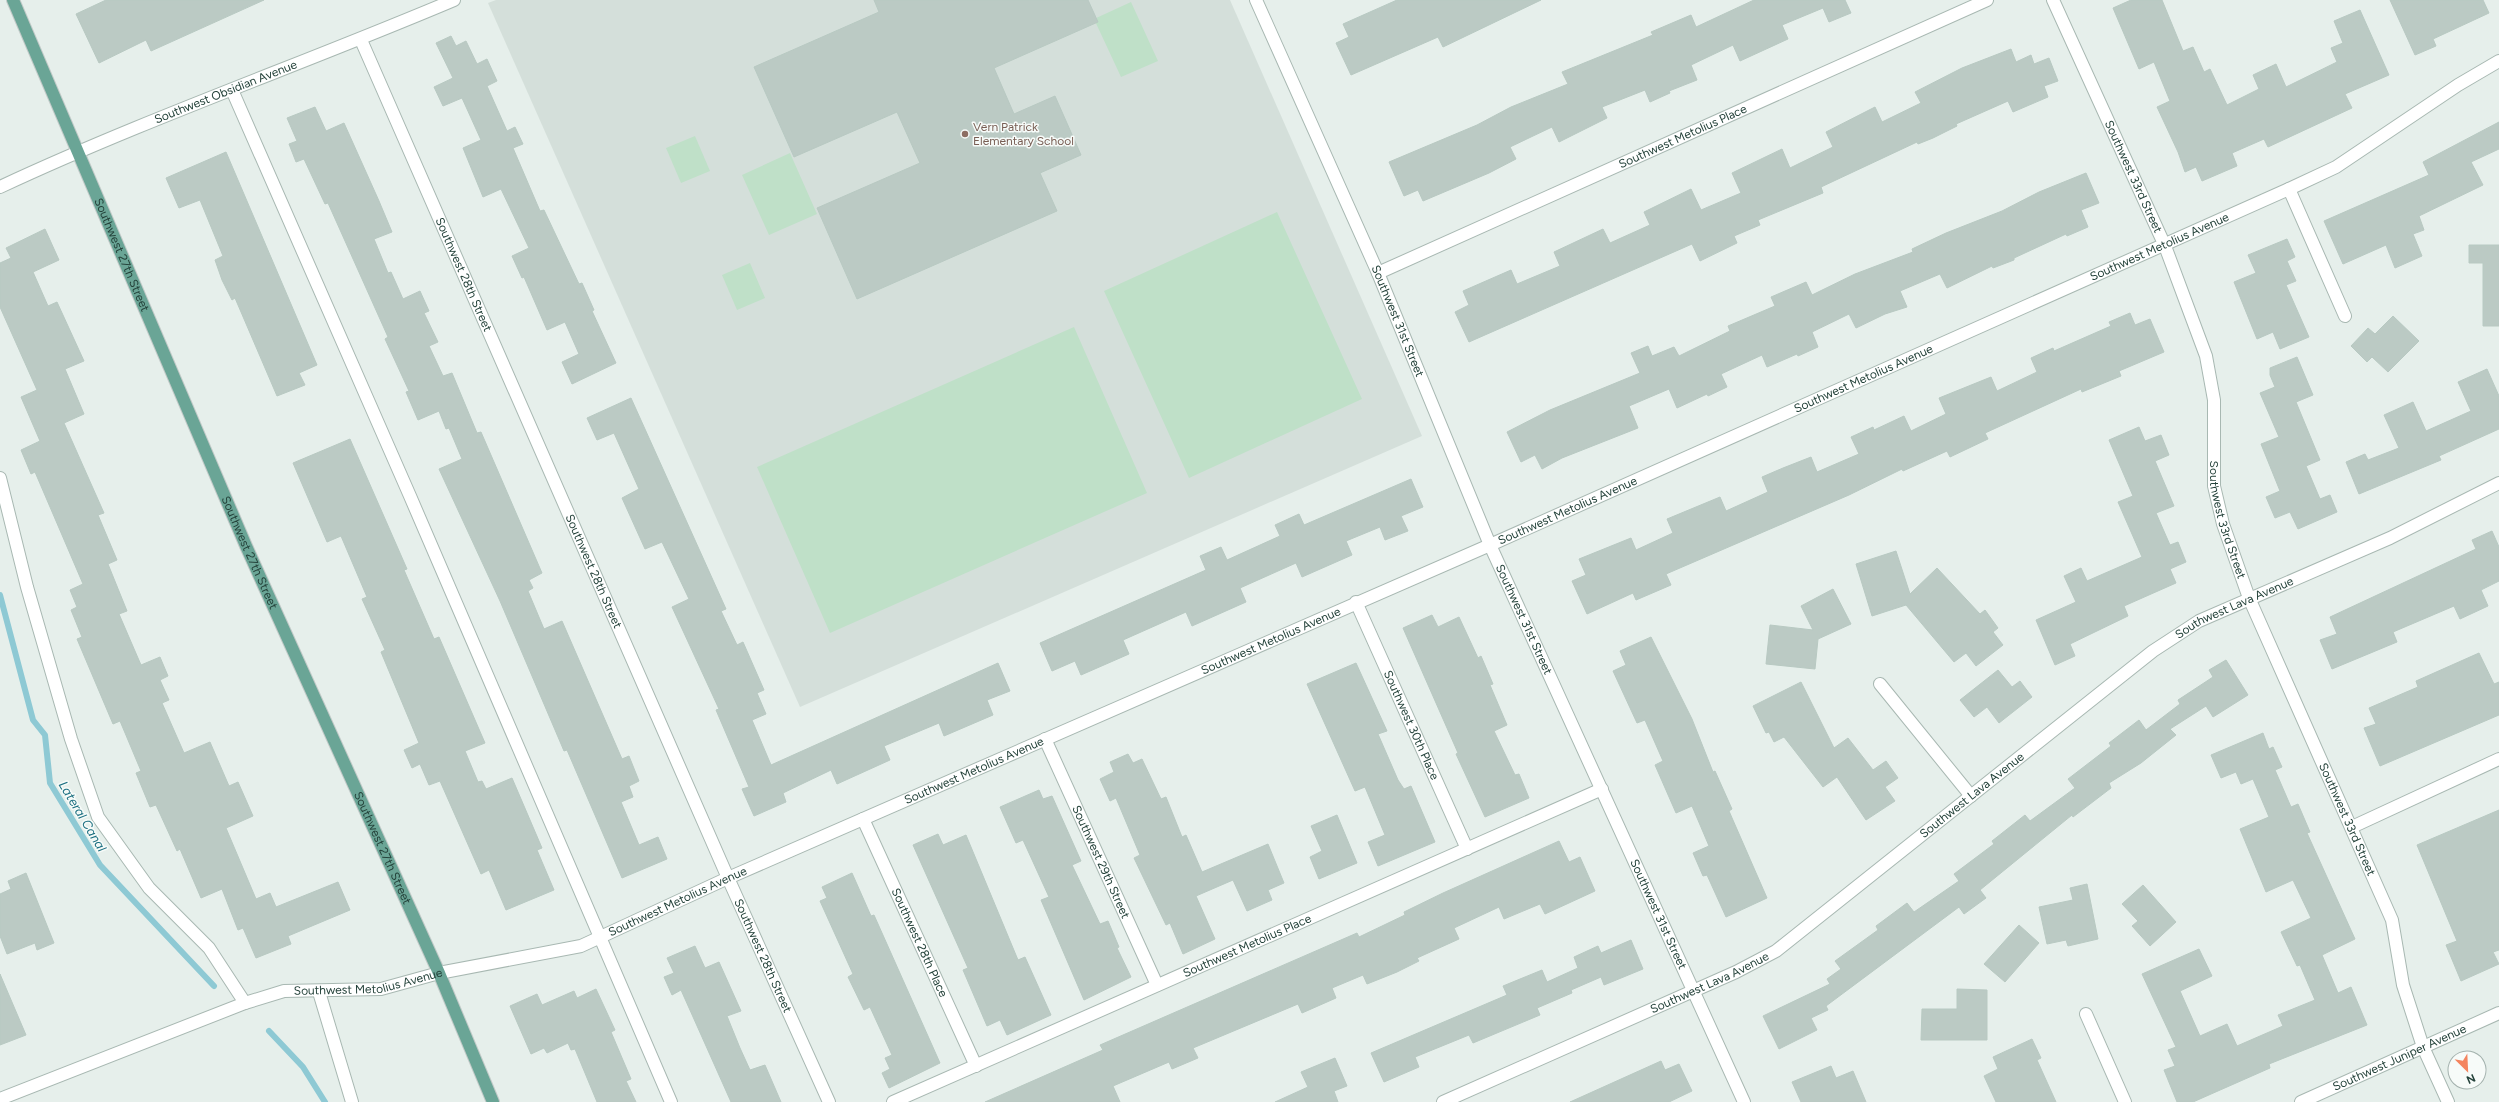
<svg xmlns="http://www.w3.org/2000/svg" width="2499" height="1102" viewBox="0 0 2499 1102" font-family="Figtree,sans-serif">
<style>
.built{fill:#d4dfda}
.green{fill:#bfe0c8}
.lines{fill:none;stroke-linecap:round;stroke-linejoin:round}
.stream{stroke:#8ec9d4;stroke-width:6}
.building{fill:#bbcac4;stroke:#b8c9c2}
.minor-casing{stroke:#a8b8b2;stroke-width:14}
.major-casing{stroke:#c2cac8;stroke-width:14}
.minor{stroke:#fff;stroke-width:12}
.major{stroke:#6aa596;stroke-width:12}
.education-dot{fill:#8d6e63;stroke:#f7fbf9;stroke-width:1.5}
.labels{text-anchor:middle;stroke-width:3;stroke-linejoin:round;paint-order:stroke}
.street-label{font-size:12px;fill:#24423a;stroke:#f7fbf9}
.education-label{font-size:12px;fill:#785e54;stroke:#f7fbf9;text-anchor:start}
.water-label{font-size:13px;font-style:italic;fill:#1c6f80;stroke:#f7fbf9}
</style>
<rect width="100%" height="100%" fill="#e6efeb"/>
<!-- built -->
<path class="built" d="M496 0H1230L1422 436 800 707 488 3Z"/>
<!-- green -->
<path class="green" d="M1131 2 1158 61 1121 77 1094 19Z
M695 136 710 171 681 183 666 148Z
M790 153 817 214 769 235 742 175Z
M1277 212 1362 399 1189 478 1104 291Z
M750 263 765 298 737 310 722 275Z
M1074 327 1147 493 830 633 757 467Z"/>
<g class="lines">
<!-- stream -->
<path class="stream" d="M0 595 33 720 45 735 50 783 100 865 214 986
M269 1031 303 1067 325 1102"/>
</g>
<!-- building -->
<path class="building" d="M106 0H264L151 51 146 40 99 63 76 14Z
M874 0H1088L1098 22 994 68 1014 114 1055 96 1081 155 1040 173 1057 211 857 299 817 208 920 163 897 112 794 157 754 67 879 12Z
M1397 0H1541L1443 47 1438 37 1351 75 1336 43 1349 37 1343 24Z
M1754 0H1845L1851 13 1829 22 1823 8 1782 25 1788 39 1740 61 1733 45 1691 65 1697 80 1669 91 1670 93 1650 102 1645 90 1602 107 1607 118 1559 142 1552 127 1510 147 1516 159 1489 173 1423 201 1418 190 1404 196 1389 162 1477 125 1511 107 1568 84 1562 72 1653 35 1651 32 1691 15 1696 27Z
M2131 0H2162L2183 51 2193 47 2204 72 2210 69 2227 105 2259 89 2253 75 2276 64 2286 87 2337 62 2331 48 2343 43 2334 21 2360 10 2389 75 2345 94 2352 108 2268 147 2264 139 2232 153 2237 166 2202 181 2196 167 2185 172 2178 152 2157 107 2170 101 2154 62 2139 69 2113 8Z
M2390 0H2483L2489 13 2433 39 2436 46 2415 55Z
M451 36 456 46 466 41 477 64 487 59 497 81 487 86 507 131 515 127 523 144 513 148 540 211 544 210 579 284 582 283 594 310 592 311 616 363 572 384 562 362 579 354 565 322 547 330 524 277 522 278 512 256 529 248 501 189 483 197 463 148 481 140 462 98 443 106 434 87 453 78 436 43Z
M2011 49 2016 62 2031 55 2034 64 2049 58 2058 81 2044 86 2048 97 2013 112 2008 101 1956 124 1957 126 1933 138 1918 144 1917 142 1821 187 1823 193 1758 220 1760 225 1734 236 1737 243 1700 261 1692 244 1469 342 1455 312 1469 305 1463 291 1511 270 1517 284 1560 266 1554 252 1603 229 1610 243 1650 225 1644 212 1691 189 1701 210 1741 193 1732 173 1782 149 1790 168 1833 147 1826 132 1875 107 1882 122 1921 103 1915 92 1962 68Z
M315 107 326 131 344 123 379 201 392 232 374 239 388 273 391 272 403 299 420 291 429 311 424 313 438 342 429 346 443 376 452 373 477 433 481 432 542 573 529 580 533 588 528 591 544 629 562 621 622 759 629 756 639 781 629 786 633 797 621 802 639 845 658 837 667 859 622 878 567 750 564 751 500 601 439 469 462 459 449 428 446 429 439 411 418 420 406 392 409 391 385 339 388 337 328 203 325 204 304 159 296 162 289 144 297 141 287 118Z
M2499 122V149L2471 162 2483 185 2419 216 2424 230 2413 234 2422 256 2395 268 2386 245 2343 264 2324 221 2429 175 2423 162Z
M226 152 317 365 299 373 305 385 277 396 235 298 232 300 222 280 215 260 223 256 200 200 179 208 166 178Z
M2086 173 2099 203 2081 210 2088 227 2067 236 2066 234 2014 258V260L1993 268 1992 266 1947 288 1940 274 1900 291 1907 307 1885 314 1856 328 1849 314 1812 332 1818 347 1798 356 1797 354 1767 367 1762 355 1721 374 1727 387 1708 396 1707 394 1677 408 1669 389 1629 406 1638 428 1562 458 1542 469 1535 455 1521 462 1507 432 1550 410 1640 373 1631 353 1648 346 1652 356 1674 347 1679 356 1730 331 1728 326 1775 306 1771 297 1806 282 1812 295 1855 274 1913 252 1912 249 1946 233 2002 211 2039 192Z
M45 229 59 260 33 272 48 306 57 302 84 361 65 369 84 414 64 423 104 513 98 515 117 560 108 564 127 611 119 614 141 665 160 657 168 676 160 680 169 700 162 703 184 753 210 742 229 786 238 782 253 816 226 828 256 899 270 893 276 907 338 882 350 910 288 936 291 944 256 958 243 928 238 930 222 889 201 898 180 849 177 851 156 805 150 807 136 773 141 771 120 721 113 724 77 639 82 637 71 610 77 607 70 590 83 584 35 472 31 474 21 450 40 441 21 397 37 390 0 307V263L11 258 6 248Z
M2287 239 2295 257 2287 261 2296 281 2286 285 2309 337 2280 349 2273 332 2257 339 2234 282 2256 273 2248 255Z
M2469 245H2499V326H2483V263H2469Z
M2130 313 2135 325 2150 319 2164 352 2119 371 2121 376 2082 392 2081 389 1985 433 1988 439 1950 457 1947 451 1903 471 1902 469 1849 495 1666 574 1671 585 1636 600 1633 593 1587 614 1572 581 1586 575 1579 559 1631 538 1636 550 1673 533 1667 519 1720 497 1726 511 1768 492 1762 477 1783 468 1811 457 1817 472 1859 454 1851 437 1873 427 1874 430 1904 416 1911 431 1946 414 1939 398 1991 377 1997 391 2037 372 2031 358 2053 348 2054 351 2111 326 2109 322Z
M2393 316 2419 341 2388 372 2372 357 2367 362 2351 346 2368 328 2375 334Z
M2297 357 2313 395 2296 402 2320 460 2306 466 2320 499 2330 495 2337 512 2298 529 2290 512 2275 518 2266 497 2280 491 2261 444 2279 437 2260 393 2275 387 2270 375V368Z
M2487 369 2499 396V429L2439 456 2441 460 2359 494 2346 462 2365 454 2368 460 2399 448 2384 415 2413 402 2426 431 2471 411 2458 382Z
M631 398 726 609 721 611 737 645 743 642 764 690 757 693 766 714 752 720 771 765 998 663 1010 691 987 700 993 715 944 736 939 723 884 746 890 760 837 784 831 770 783 793 786 802 754 816 742 789 749 787 716 710 719 709 672 607 689 599 662 542 645 549 622 498 639 489 614 433 597 440 587 418Z
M2139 427 2145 441 2161 435 2169 455 2155 461 2174 506 2156 513 2170 545 2178 542 2186 562 2170 569 2176 583 2124 606 2128 616 2070 644 2075 656 2055 665 2036 620 2076 602 2064 576 2081 568 2087 581 2142 557 2118 502 2133 496 2109 440Z
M350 439 407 569 404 570 434 639 439 637 485 743 465 751 478 782 482 781 486 789 512 778 542 848 537 850 554 890 506 910 489 870 481 874 440 781 429 785 420 764 412 768 404 750 419 743 381 652 385 650 362 599 367 597 341 536 327 542 293 463Z
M1411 479 1423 507 1401 516 1408 531 1385 540 1380 527 1346 541 1352 555 1302 577 1296 563 1240 588 1246 602 1192 626 1186 612 1123 640 1129 654 1081 675 1075 661 1052 671 1040 643 1206 570 1200 556 1221 547 1227 560 1280 536 1275 525 1299 514 1304 525Z
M2492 531 2499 547V581L2481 590 2488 606 2460 619 2454 606 2393 632 2397 642 2332 669 2320 640 2337 634 2330 617 2476 549 2472 540Z
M1896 551 1910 594 1937 568 1980 614 1985 610 1998 628 1993 632 2003 645 1976 666 1966 653 1954 662 1906 605 1872 616 1856 564Z
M1833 589 1851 624 1818 639 1815 669 1766 664 1770 625 1813 630 1801 606Z
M1432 615 1438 627 1459 617 1478 658 1481 656 1493 684 1490 685 1507 725 1494 731 1515 775 1519 774 1529 798 1485 817 1456 754 1458 753 1403 628Z
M1651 637 1692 719 1713 772 1715 771 1732 809 1729 811 1767 898 1726 917 1707 875 1703 876 1693 853 1709 846 1692 806 1676 813 1655 765 1663 761 1645 720 1637 723 1613 671 1626 665 1620 651Z
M2479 653 2494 684 2499 682V715L2380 766 2364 728 2376 724 2369 708 2418 687 2416 681Z
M2226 660 2248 695 2213 717 2206 706 2170 729 2176 735 2141 763 2109 783 2111 788 2073 817 2072 815 1980 890 1986 898 1964 914 1959 907 1826 1006 1828 1010 1811 1018 1817 1030 1779 1049 1763 1016 1830 984 1827 979 1841 969 1835 961 1878 930 1876 926 1907 903 1914 912 1959 881 1954 874 1994 844 1992 841 2025 815 2030 821 2075 788 2068 779 2111 746 2109 743 2139 720 2146 730 2180 704 2178 700 2213 677 2209 670Z
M1356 663 1387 731 1378 734 1398 780 1404 789 1411 786 1435 842 1378 866 1368 842 1385 835 1365 787 1355 791 1307 684Z
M1998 670 2012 687 2020 681 2032 697 1999 723 1987 707 1974 717 1960 700Z
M1801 682 1834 748 1848 738 1873 770 1886 761 1898 778 1885 787 1895 801 1866 820 1837 777 1823 787 1784 737 1774 742 1769 732 1766 733 1753 706Z
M2263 733 2269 749 2273 747 2282 767 2275 770 2291 807 2298 804 2310 832 2307 833 2355 939 2322 955 2338 993 2351 987 2367 1025 2269 1064 2270 1068 2193 1102H2177L2164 1070 2175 1066 2168 1050 2176 1047 2142 974 2199 949 2212 976 2180 991 2200 1036 2227 1024 2237 1046 2283 1026 2278 1015 2315 1000 2300 965 2297 966 2281 932 2311 918 2293 880 2266 892 2240 829 2269 817 2253 779 2241 784 2236 772 2221 778 2211 755Z
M1128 754 1133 763 1142 759 1161 799 1166 797 1182 837 1186 835 1202 872 1268 844 1284 883 1268 890 1272 900 1247 911 1233 880 1196 896 1215 939 1183 954 1170 923 1166 925 1134 858 1140 855 1116 798 1110 801 1100 779 1114 772 1110 762Z
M1039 790 1043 799 1052 796 1081 861 1072 865 1100 924 1108 921 1119 947 1117 948 1131 977 1084 1000 1041 900 1049 897 1023 840 1016 843 1000 807Z
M2499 810V950L2493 952 2499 964 2461 981 2446 945 2457 941 2417 845Z
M1337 815 1357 863 1319 879 1310 857 1322 851 1311 826Z
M938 834 943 845 966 835 1018 960 1025 957 1051 1015 1007 1035 1000 1020 987 1026 963 970 968 968 913 845Z
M1559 841 1569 862 1580 857 1595 891 1545 914 1540 904 1504 919 1499 907 1454 928 1459 939 1417 958 1419 961 1397 972 1367 984 1363 975 1332 988 1336 998 1302 1013 1298 1004 1193 1048 1198 1058 1172 1069 1169 1062 1113 1086 1120 1102H985L1103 1050 1100 1045 1357 933 1359 937 1405 915 1404 912 1443 893Z
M26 873 54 943 37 950 35 943 7 954 0 936V894L11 889 8 881Z
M852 873 871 916 874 915 940 1063 889 1088 882 1073 890 1069 885 1058 892 1055 870 1007 864 1010 848 977 853 974 820 901 827 898 822 887Z
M2087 884 2098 939 2068 946 2066 940 2047 944 2039 907 2073 900 2070 888Z
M2143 885 2176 922 2150 946 2132 926 2138 921 2122 904Z
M2019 925 2039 943 2005 982 1984 964Z
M1631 940 1643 969 1604 985 1601 977 1571 990 1572 993 1537 1008 1540 1015 1473 1043 1469 1035 1415 1057 1419 1067 1384 1082 1371 1053 1507 995 1503 986 1542 970 1547 982 1578 968 1574 957 1598 946 1601 953Z
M695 946 705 968 719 962 741 1011 727 1016 740 1048 750 1070 765 1065 781 1102H731L681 990 672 995 664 977 674 973 667 958Z
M0 974 26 1035 0 1045Z
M596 989 615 1030 611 1032 631 1079 626 1081 636 1102H597L575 1049 571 1050 568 1043 547 1053 544 1048 531 1054 510 1006 537 994 542 1005 574 991 577 998Z
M1957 989 1987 990V1040H1921L1922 1009H1957Z
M2032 1039 2041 1058 2037 1060 2056 1102H1996L1984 1076 1998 1069 1993 1057Z
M1335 1058 1347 1086 1334 1091 1338 1102H1275L1308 1087 1301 1072Z
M1661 1061 1665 1070 1679 1064 1692 1091 1669 1102H1570Z
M1831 1066 1836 1078 1853 1071 1866 1102H1801L1792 1082Z"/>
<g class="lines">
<!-- minor casing -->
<g class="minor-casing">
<g id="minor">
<path id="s1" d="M1256 0 1378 273 1490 545 1744 1102"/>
<path id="s2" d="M2053 0 2165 246 2206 356 2214 400V486L2223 524 2249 598 2392 920 2403 985 2423 1047 2448 1102"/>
<path id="s3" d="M361 40 728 878 829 1102"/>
<path d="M232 90 410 496 671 1102"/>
<path id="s4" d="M0 187C148 118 303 64 454 0"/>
<path d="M2289 189 2345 316"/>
<path id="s5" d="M1378 273 1987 0"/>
<path d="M0 478 27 587 71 739 98 817 149 888 209 948 245 1003"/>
<path id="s6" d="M1356 602 1467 849"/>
<path d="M1880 684 1971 796"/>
<path id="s7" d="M1045 739 1157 985"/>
<path id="s8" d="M863 819 976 1066"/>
<path d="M2352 827 2499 759"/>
<path d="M319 992 352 1102"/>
<path d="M2086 1014 2125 1102"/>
<path id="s9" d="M0 1099 245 1003 284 991 381 989 439 973 581 946 728 878 1490 545 2289 189 2336 167 2458 85 2499 61"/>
<path id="s10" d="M893 1102 1602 789"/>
<path id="s11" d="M1443 1102 1736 972 1776 951 2153 651 2199 621 2390 538 2499 483"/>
<path id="s12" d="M2301 1102 2499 1013"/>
</g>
</g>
<!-- major casing -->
<g class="major-casing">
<g id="major">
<path id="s13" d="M13 0 246 546 439 973 493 1102"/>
</g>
</g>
<!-- minor -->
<use href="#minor" class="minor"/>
<!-- major -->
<use href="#major" class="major"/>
</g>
<!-- markers -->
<circle class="education-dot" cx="965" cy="134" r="4"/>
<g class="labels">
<!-- street labels -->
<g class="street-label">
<text dy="4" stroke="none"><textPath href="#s4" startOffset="245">Southwest Obsidian Avenue</textPath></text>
<text dy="4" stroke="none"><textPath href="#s5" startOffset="334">Southwest Metolius Place</textPath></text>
<text dy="4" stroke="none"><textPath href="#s2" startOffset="194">Southwest 33rd Street</textPath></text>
<text dy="4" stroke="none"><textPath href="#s9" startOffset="2332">Southwest Metolius Avenue</textPath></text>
<text dy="4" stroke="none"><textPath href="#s13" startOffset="277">Southwest 27th Street</textPath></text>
<text dy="4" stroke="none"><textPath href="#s3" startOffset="256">Southwest 28th Street</textPath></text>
<text dy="4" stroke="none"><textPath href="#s1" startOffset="351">Southwest 31st Street</textPath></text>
<text dy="4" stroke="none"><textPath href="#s9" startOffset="2008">Southwest Metolius Avenue</textPath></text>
<text dy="4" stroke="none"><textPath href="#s9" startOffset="1684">Southwest Metolius Avenue</textPath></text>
<text dy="4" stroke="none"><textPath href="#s2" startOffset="554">Southwest 33rd Street</textPath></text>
<text dy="4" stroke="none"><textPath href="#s13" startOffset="601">Southwest 27th Street</textPath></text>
<text dy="4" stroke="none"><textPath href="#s3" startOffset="580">Southwest 28th Street</textPath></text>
<text dy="4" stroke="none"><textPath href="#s11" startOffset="940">Southwest Lava Avenue</textPath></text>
<text dy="4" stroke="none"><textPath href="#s1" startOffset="675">Southwest 31st Street</textPath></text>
<text dy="4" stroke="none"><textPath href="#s9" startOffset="1360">Southwest Metolius Avenue</textPath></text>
<text dy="4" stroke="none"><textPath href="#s6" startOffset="135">Southwest 30th Place</textPath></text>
<text dy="4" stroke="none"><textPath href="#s9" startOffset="1036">Southwest Metolius Avenue</textPath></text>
<text dy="4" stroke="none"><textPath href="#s11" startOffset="616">Southwest Lava Avenue</textPath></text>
<text dy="4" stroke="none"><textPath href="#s2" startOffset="878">Southwest 33rd Street</textPath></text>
<text dy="4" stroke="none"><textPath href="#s13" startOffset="925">Southwest 27th Street</textPath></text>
<text dy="4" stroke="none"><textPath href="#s7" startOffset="135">Southwest 29th Street</textPath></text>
<text dy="4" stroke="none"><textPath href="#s9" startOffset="712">Southwest Metolius Avenue</textPath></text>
<text dy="4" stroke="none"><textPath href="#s1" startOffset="999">Southwest 31st Street</textPath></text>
<text dy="4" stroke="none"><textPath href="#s8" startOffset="136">Southwest 28th Place</textPath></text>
<text dy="4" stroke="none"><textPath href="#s10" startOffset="387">Southwest Metolius Place</textPath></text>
<text dy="4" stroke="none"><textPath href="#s3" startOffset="1000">Southwest 28th Street</textPath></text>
<text dy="4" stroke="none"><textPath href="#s9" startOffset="389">Southwest Metolius Avenue</textPath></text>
<text dy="4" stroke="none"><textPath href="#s11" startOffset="292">Southwest Lava Avenue</textPath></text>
<text dy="4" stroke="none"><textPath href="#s12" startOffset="108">Southwest Juniper Avenue</textPath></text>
</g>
<!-- education labels -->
<g class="education-label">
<text x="973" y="131">Vern Patrick<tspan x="973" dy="14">Elementary School</tspan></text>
</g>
<!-- water labels -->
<g class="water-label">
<text transform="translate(83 816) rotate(59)" y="5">Lateral Canal</text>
</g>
</g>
<!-- north arrow -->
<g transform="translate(2467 1070) rotate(156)"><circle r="19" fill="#f7fbf9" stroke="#a3b1ad"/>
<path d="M0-3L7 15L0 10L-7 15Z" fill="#f4845f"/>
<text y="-6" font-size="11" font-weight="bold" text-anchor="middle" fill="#24423a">N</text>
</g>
</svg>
